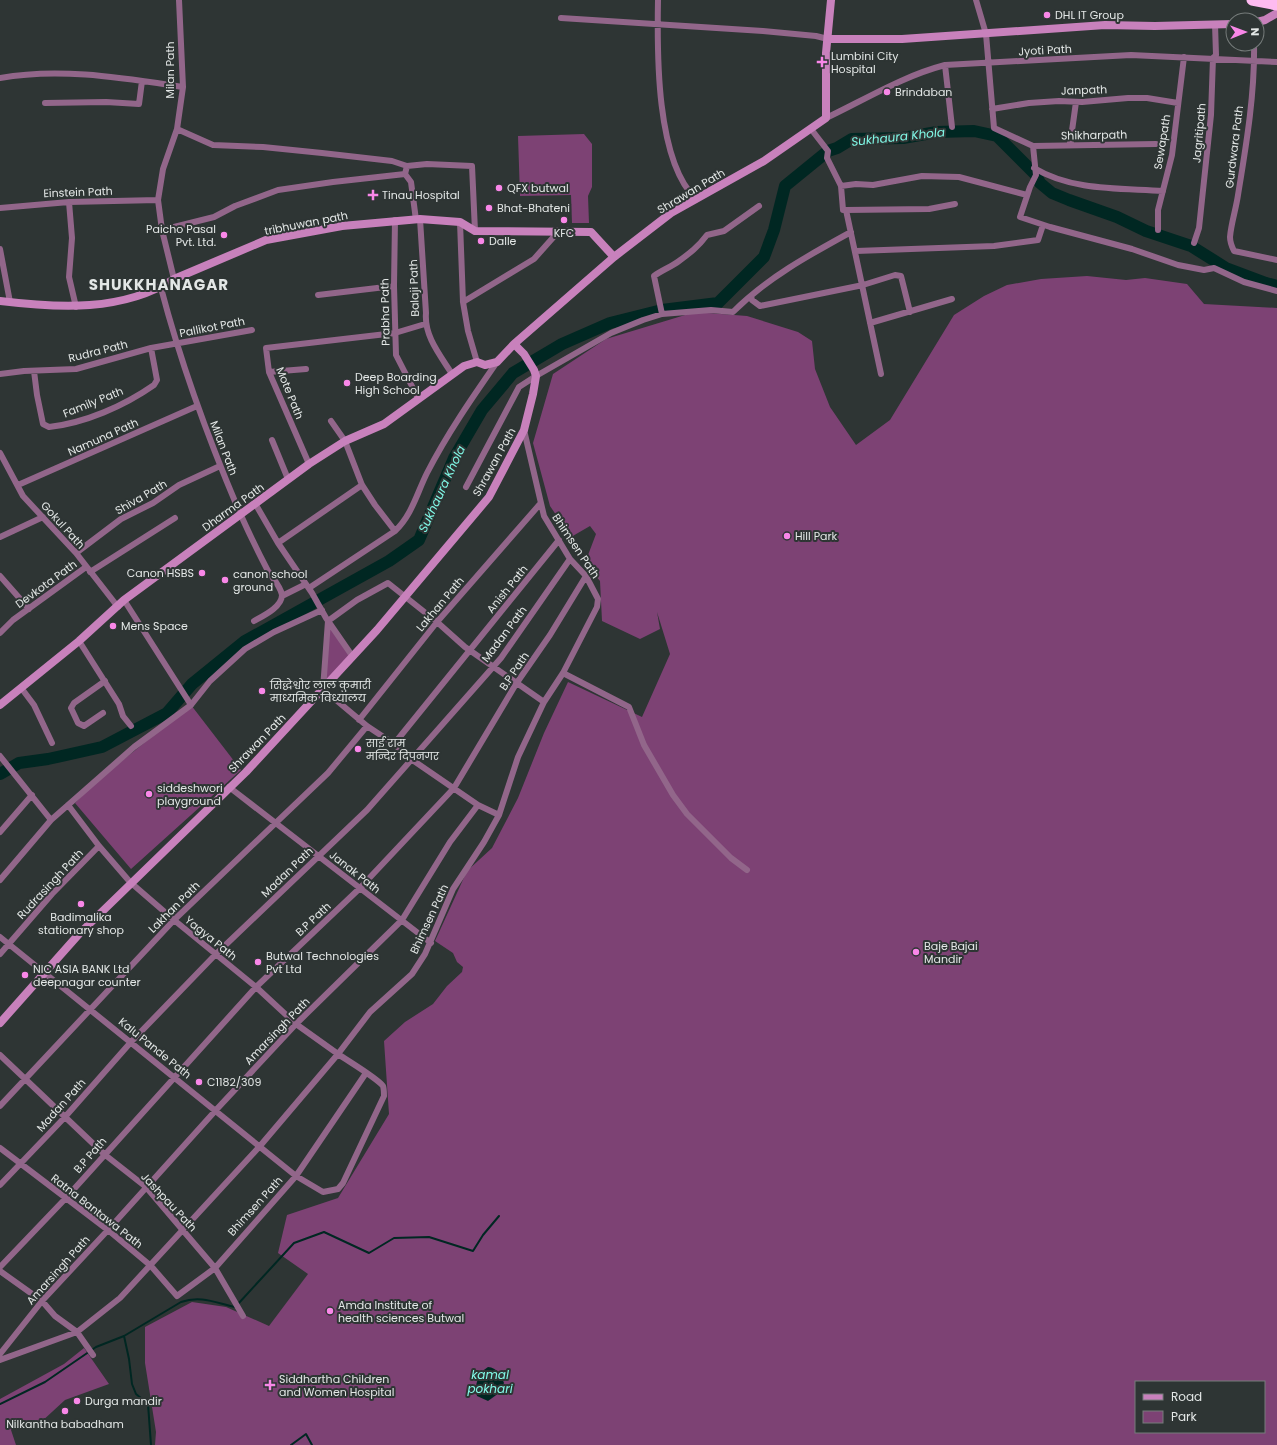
<svg xmlns="http://www.w3.org/2000/svg" width="1277" height="1445" viewBox="0 0 1277 1445" font-family="Poppins,'Noto Sans Devanagari',sans-serif">
<style>
.green{fill:#7d4274;fill-rule:evenodd}
.water{fill:#002722}
.lines{fill:none;stroke-linecap:round;stroke-linejoin:round}
.stream{stroke:#002722;stroke-width:2}
.river{stroke:#002722;stroke-width:12}
.street{stroke:#92668a;stroke-width:6}
.secondary{stroke:#c881bc;stroke-width:8}
.highway{stroke:#febbf1;stroke-width:11}
.poi-dot{fill:#f987e8;stroke:#2e3534;stroke-width:1.5}
.labels{text-anchor:middle;stroke-width:4;stroke-linejoin:round;paint-order:stroke}
.poi-label{font-size:11px;fill:#e3e7e6;stroke:#2e3534;text-anchor:start}
.street-label{font-size:11px;fill:#e3e7e6;stroke:#2e3534}
.water-label{font-size:12px;font-style:italic;fill:#81fae8;stroke:#2e3534}
.district-label{font-size:15px;font-weight:bold;letter-spacing:1px;fill:#e3e7e6;stroke:#2e3534}
</style>
<rect width="100%" height="100%" fill="#2e3534"/>
<!-- green -->
<path class="green" d="M584 134 592 144V187L588 196 589 223H572L571 195 520 196 518 136Z
M1087 276 1126 280 1145 278 1187 284 1204 304 1277 308V1445H155L156 1432 145 1363V1327L192 1302 226 1307 269 1326 308 1274 278 1253 287 1215 338 1198 389 1114 384 1041 405 1022 433 1004 447 986 462 972 463 967 457 962 453 953 435 941 467 871 492 848 518 798 544 733 568 682 642 717 670 654 657 612 660 629 640 639 602 621 600 581 585 563 596 534 590 526 571 537 550 506 533 443 553 374 606 339 695 312 747 316 798 332 812 341 815 369 830 407 856 445 890 420 954 315 984 296 1007 285 1041 279ZM1136 1382H1264V1432H1136Z
M326 618 353 657 323 689Z
M191 705 241 770 131 869 75 803 96 782Z
M84 1348 109 1384 65 1400 40 1423 11 1430 16 1445H0V1399L64 1364Z"/>
<!-- water -->
<path class="water" d="M488 1367C497 1368 501 1374 504 1383L499 1393 488 1401 477 1396C474 1385 478 1373 488 1367Z"/>
<g class="lines">
<!-- stream -->
<path class="stream" d="M238 1304 294 1243 324 1232 369 1253 394 1238 429 1237 473 1251 483 1235 499 1216
M124 1336 129 1359 132 1384 136 1394 148 1404 151 1445
M0 1404 45 1382 96 1347 124 1336 181 1302C201 1295 216 1303 235 1307
M291 1445 306 1434 312 1445"/>
<!-- river -->
<path class="river" d="M0 774 19 763 48 759 102 747 167 713 192 684 245 641 389 561 419 540 454 458 482 410 513 373 562 344 610 323 662 310 718 303 764 257 774 230 785 186 828 151 837 148 852 139 903 138 937 132 974 131 997 136 1036 175 1040 183 1052 193 1069 200 1117 217 1146 231 1191 246 1226 268 1266 283 1277 286"/>
<!-- street -->
<path class="street" d="M658 0C657 53 656 161 696 199
M976 0 986 34 994 128 1033 146 1036 175 1030 187 1020 217 1050 227 1132 249 1178 265 1204 270 1214 268 1244 282 1277 291
M561 18 763 31 816 36 828 39
M1254 44C1255 94 1246 146 1238 195 1236 209 1231 224 1230 237 1230 243 1232 247 1234 251L1277 260
M945 65 952 127
M0 78C60 67 123 78 183 87
M45 103 106 102 139 104 142 81
M992 109 1029 103 1059 101 1082 102 1128 98H1147L1178 103
M826 118C866 99 903 76 945 65L1131 55 1277 62
M177 129 213 145 263 147 322 153 392 161 407 166
M811 129 828 151 827 158 841 186 843 210H846L881 374
M1070 145 1076 102
M1033 146 1156 144
M1034 168C1072 191 1120 188 1163 191
M405 174 411 182 416 220
M841 186 856 184 873 185 922 176 959 177 1027 195
M69 202 72 238 69 277 76 307
M0 208 69 202 158 200
M846 210 929 209 955 204
M420 219 426 313C424 336 440 355 452 374
M395 220 394 286 396 355 418 398
M460 222 463 302 468 331 477 362
M162 230 214 217 235 206 278 190 333 182 405 174 407 166 427 164 472 166 475 231
M1158 230V210L1172 155 1184 57
M1194 243 1199 228 1211 115 1213 58 1216 55 1215 24
M0 249 10 302
M856 251 994 246 1038 240 1043 225
M174 279 162 230 158 200 163 169 177 129 183 87 179 0
M161 288C181 364 208 438 239 511 248 531 258 552 268 571 272 577 281 587 282 595 282 607 263 616 254 621
M318 295 394 286
M751 296 752 300 760 306 863 285 895 275 901 276 910 312
M463 302 534 259 558 232
M662 314 654 276C662 270 671 267 679 261 690 253 698 247 707 235L724 231 759 206
M870 323 952 299
M34 371 37 395 43 424 49 427C85 423 124 406 154 385L157 380 151 348
M269 372 306 369
M0 374 24 371 76 369 151 348 252 330
M331 421 345 441 362 485 375 505 395 531
M272 440 288 479
M0 453 23 496 76 553 118 607
M309 464 269 372 266 348 395 333 425 324
M18 485 197 406
M466 487 519 387 536 376 611 333 643 320 662 314 711 310 733 312C767 278 809 255 851 232
M256 505 278 543 312 593 326 618 353 657
M0 537 43 517
M278 543 362 485
M76 553 121 519 153 503 179 485 220 466
M90 572 175 518
M0 576 29 609
M309 588 395 531C412 515 417 493 427 473 447 434 472 398 497 362
M282 596 306 584
M124 600 191 705
M0 633 13 620 86 567
M79 641 119 704 123 716 131 726
M563 673 629 707 644 745 673 795 687 814 731 858 747 870
M22 689 34 705 52 743
M103 713 84 726 78 723 71 708 74 703 105 681
M359 720 437 622 540 504
M394 744 559 540
M0 756 51 820 0 880
M229 787 431 943
M499 815 478 805 411 759 394 744 367 726 323 689 328 621 357 600 388 583 437 622 465 647 544 702
M51 820 134 747 191 705 210 681 245 649 274 632 322 610
M0 832 32 795
M0 937 296 1176 366 1073
M0 954 52 894 99 846
M0 1055 104 1154 146 1187 215 1268 243 1316
M0 1106 174 920 328 773 367 726
M0 1148 108 1230 151 1266 177 1296 215 1268 296 1176 323 1192 338 1189 343 1183 384 1096C384 1093 384 1089 383 1086 377 1078 348 1061 338 1054L370 1012 412 974 425 954 453 889 484 842 499 815 518 757 544 702 563 673 597 607 598 599 586 576 570 559 544 516 524 430
M0 1185 65 1117 131 1042 215 955 367 810 501 658 570 559
M0 1267 65 1199 256 987 359 889 454 788 516 684 550 635 586 576
M0 1271 42 1301 55 1316 77 1332 93 1355
M0 1354 42 1301 108 1230 216 1110 296 1024 402 920 450 842 478 805
M0 1360 77 1332 120 1298 260 1146 338 1054 296 1024 256 987 174 920 130 882 99 846 68 805"/>
<!-- secondary -->
<path class="secondary" d="M1257 22 1265 20 1277 13
M828 39H902L1105 25 1155 26 1233 24
M0 301C58 308 123 312 174 279L266 240 342 226 420 219 460 222 475 231 591 232 614 257
M0 705 79 641 124 600 309 464 345 441 384 424 464 366 477 362 485 365 497 362 514 344 614 257 671 213 764 161 826 118V53L831 0
M0 1023 79 934 246 772 377 630 489 497 524 430 533 394 536 376 534 370 524 354 514 344"/>
<!-- highway -->
<path class="highway" d="M1252 0 1277 5"/>
</g>
<!-- markers -->
<g class="poi-dot">
<circle cx="1047" cy="15" r="4"/>
<path d="M820 56h4v4h4v4h-4v4h-4v-4h-4v-4h4z"/>
<circle cx="887" cy="92" r="4"/>
<circle cx="499" cy="188" r="4"/>
<path d="M371 189h4v4h4v4h-4v4h-4v-4h-4v-4h4z"/>
<circle cx="489" cy="208" r="4"/>
<circle cx="564" cy="220" r="4"/>
<circle cx="224" cy="235" r="4"/>
<circle cx="481" cy="241" r="4"/>
<circle cx="347" cy="383" r="4"/>
<circle cx="787" cy="536" r="4"/>
<circle cx="202" cy="573" r="4"/>
<circle cx="225" cy="580" r="4"/>
<circle cx="113" cy="626" r="4"/>
<circle cx="262" cy="691" r="4"/>
<circle cx="358" cy="749" r="4"/>
<circle cx="149" cy="794" r="4"/>
<circle cx="81" cy="904" r="4"/>
<circle cx="916" cy="952" r="4"/>
<circle cx="258" cy="962" r="4"/>
<circle cx="25" cy="975" r="4"/>
<circle cx="199" cy="1082" r="4"/>
<circle cx="330" cy="1311" r="4"/>
<path d="M268 1379h4v4h4v4h-4v4h-4v-4h-4v-4h4z"/>
<circle cx="77" cy="1401" r="4"/>
<circle cx="65" cy="1411" r="4"/>
</g>
<g class="labels">
<!-- poi labels -->
<g class="poi-label">
<text x="1055" y="19">DHL IT Group</text>
<text x="831" y="60">Lumbini City<tspan x="831" dy="13">Hospital</tspan></text>
<text x="895" y="96">Brindaban</text>
<text x="507" y="192">QFX butwal</text>
<text x="382" y="199">Tinau Hospital</text>
<text x="497" y="212">Bhat-Bhateni</text>
<text x="216" y="233" text-anchor="end">Paicho Pasal<tspan x="216" dy="13">Pvt. Ltd.</tspan></text>
<text x="564" y="237" text-anchor="middle">KFC</text>
<text x="489" y="245">Dalle</text>
<text x="355" y="381">Deep Boarding<tspan x="355" dy="13">High School</tspan></text>
<text x="795" y="540">Hill Park</text>
<text x="194" y="577" text-anchor="end">Canon HSBS</text>
<text x="233" y="578">canon school<tspan x="233" dy="13">ground</tspan></text>
<text x="121" y="630">Mens Space</text>
<text x="270" y="689">सिद्धेश्वोर लाल कुमारी<tspan x="270" dy="13">माध्यमिक विध्यालय</tspan></text>
<text x="366" y="747">साई राम<tspan x="366" dy="13">मन्दिर दिपनगर</tspan></text>
<text x="157" y="792">siddeshwori<tspan x="157" dy="13">playground</tspan></text>
<text x="81" y="921" text-anchor="middle">Badimalika<tspan x="81" dy="13">stationary shop</tspan></text>
<text x="924" y="950">Baje Bajai<tspan x="924" dy="13">Mandir</tspan></text>
<text x="266" y="960">Butwal Technologies<tspan x="266" dy="13">Pvt Ltd</tspan></text>
<text x="33" y="973">NIC ASIA BANK Ltd<tspan x="33" dy="13">deepnagar counter</tspan></text>
<text x="207" y="1086">C1182/309</text>
<text x="338" y="1309">Amda Institute of<tspan x="338" dy="13">health sciences Butwal</tspan></text>
<text x="279" y="1383">Siddhartha Children<tspan x="279" dy="13">and Women Hospital</tspan></text>
<text x="85" y="1405">Durga mandir</text>
<text x="65" y="1428" text-anchor="middle">Nilkantha babadham</text>
</g>
<!-- street labels -->
<g class="street-label">
<text transform="translate(1045 50) rotate(-3)" y="4">Jyoti Path</text>
<text transform="translate(170 70) rotate(-90)" y="4">Milan Path</text>
<text transform="translate(1084 90) rotate(-2)" y="4">Janpath</text>
<text transform="translate(1199 133) rotate(-85)" y="4">Jagritipath</text>
<text transform="translate(1094 135) rotate(-1)" y="4">Shikharpath</text>
<text transform="translate(1162 142) rotate(-81)" y="4">Sewapath</text>
<text transform="translate(1234 147) rotate(-83)" y="4">Gurdwara Path</text>
<text transform="translate(691 191) rotate(-31)" y="4">Shrawan Path</text>
<text transform="translate(78 192) rotate(-2)" y="4">Einstein Path</text>
<text transform="translate(306 223) rotate(-11)" y="4">tribhuwan path</text>
<text transform="translate(414 288) rotate(-92)" y="4">Balaji Path</text>
<text transform="translate(385 312) rotate(-91)" y="4">Prabha Path</text>
<text transform="translate(212 327) rotate(-11)" y="4">Pallikot Path</text>
<text transform="translate(98 351) rotate(-14)" y="4">Rudra Path</text>
<text transform="translate(290 393) rotate(68)" y="4">Mote Path</text>
<text transform="translate(93 402) rotate(-22)" y="4">Family Path</text>
<text transform="translate(103 437) rotate(-24)" y="4">Namuna Path</text>
<text transform="translate(224 448) rotate(69)" y="4">Milan Path</text>
<text transform="translate(494 462) rotate(-61)" y="4">Shrawan Path</text>
<text transform="translate(141 497) rotate(-30)" y="4">Shiva Path</text>
<text transform="translate(233 507) rotate(-36)" y="4">Dharma Path</text>
<text transform="translate(63 525) rotate(48)" y="4">Gokul Path</text>
<text transform="translate(576 546) rotate(56)" y="4">Bhimsen Path</text>
<text transform="translate(46 584) rotate(-36)" y="4">Devkota Path</text>
<text transform="translate(507 589) rotate(-51)" y="4">Anish Path</text>
<text transform="translate(440 604) rotate(-50)" y="4">Lakhan Path</text>
<text transform="translate(504 634) rotate(-53)" y="4">Madan Path</text>
<text transform="translate(514 671) rotate(-56)" y="4">B.P Path</text>
<text transform="translate(257 743) rotate(-46)" y="4">Shrawan Path</text>
<text transform="translate(287 872) rotate(-44)" y="4">Madan Path</text>
<text transform="translate(355 872) rotate(38)" y="4">Janak Path</text>
<text transform="translate(50 884) rotate(-47)" y="4">Rudrasingh Path</text>
<text transform="translate(174 907) rotate(-45)" y="4">Lakhan Path</text>
<text transform="translate(313 919) rotate(-43)" y="4">B.P Path</text>
<text transform="translate(429 919) rotate(-65)" y="4">Bhimsen Path</text>
<text transform="translate(211 938) rotate(39)" y="4">Yagya Path</text>
<text transform="translate(277 1031) rotate(-46)" y="4">Amarsingh Path</text>
<text transform="translate(155 1048) rotate(39)" y="4">Kalu Pande Path</text>
<text transform="translate(61 1105) rotate(-48)" y="4">Madan Path</text>
<text transform="translate(90 1155) rotate(-49)" y="4">B.P Path</text>
<text transform="translate(169 1202) rotate(47)" y="4">Jashpau Path</text>
<text transform="translate(255 1206) rotate(-48)" y="4">Bhimsen Path</text>
<text transform="translate(97 1211) rotate(38)" y="4">Ratna Bantawa Path</text>
<text transform="translate(58 1270) rotate(-48)" y="4">Amarsingh Path</text>
</g>
<!-- water labels -->
<g class="water-label">
<text transform="translate(898 137) rotate(-6)" y="4">Sukhaura Khola</text>
<text transform="translate(442 489) rotate(-65)" y="4">Sukhaura Khola</text>
<text x="490" y="1379">kamal<tspan x="490" dy="14">pokhari</tspan></text>
</g>
<!-- district labels -->
<g class="district-label">
<text x="159" y="290">SHUKKHANAGAR</text>
</g>
</g>
<!-- legend -->
<rect x="1135" y="1381" width="130" height="52" fill="#2e3534" stroke="#767c7b"/>
<rect x="1143" y="1394" width="20" height="6" fill="#c881bc" stroke="#767c7b"/>
<text x="1171" y="1401" font-size="12" fill="#e3e7e6">Road</text>
<rect x="1143" y="1411" width="20" height="12" fill="#7d4274" stroke="#767c7b"/>
<text x="1171" y="1421" font-size="12" fill="#e3e7e6">Park</text>
<!-- north arrow -->
<g transform="translate(1245 32) rotate(89)"><circle r="19" fill="#2e3534" stroke="#767c7b"/>
<path d="M0-3L7 15L0 10L-7 15Z" fill="#f987e8"/>
<text y="-6" font-size="11" font-weight="bold" text-anchor="middle" fill="#e3e7e6">N</text>
</g>
</svg>
